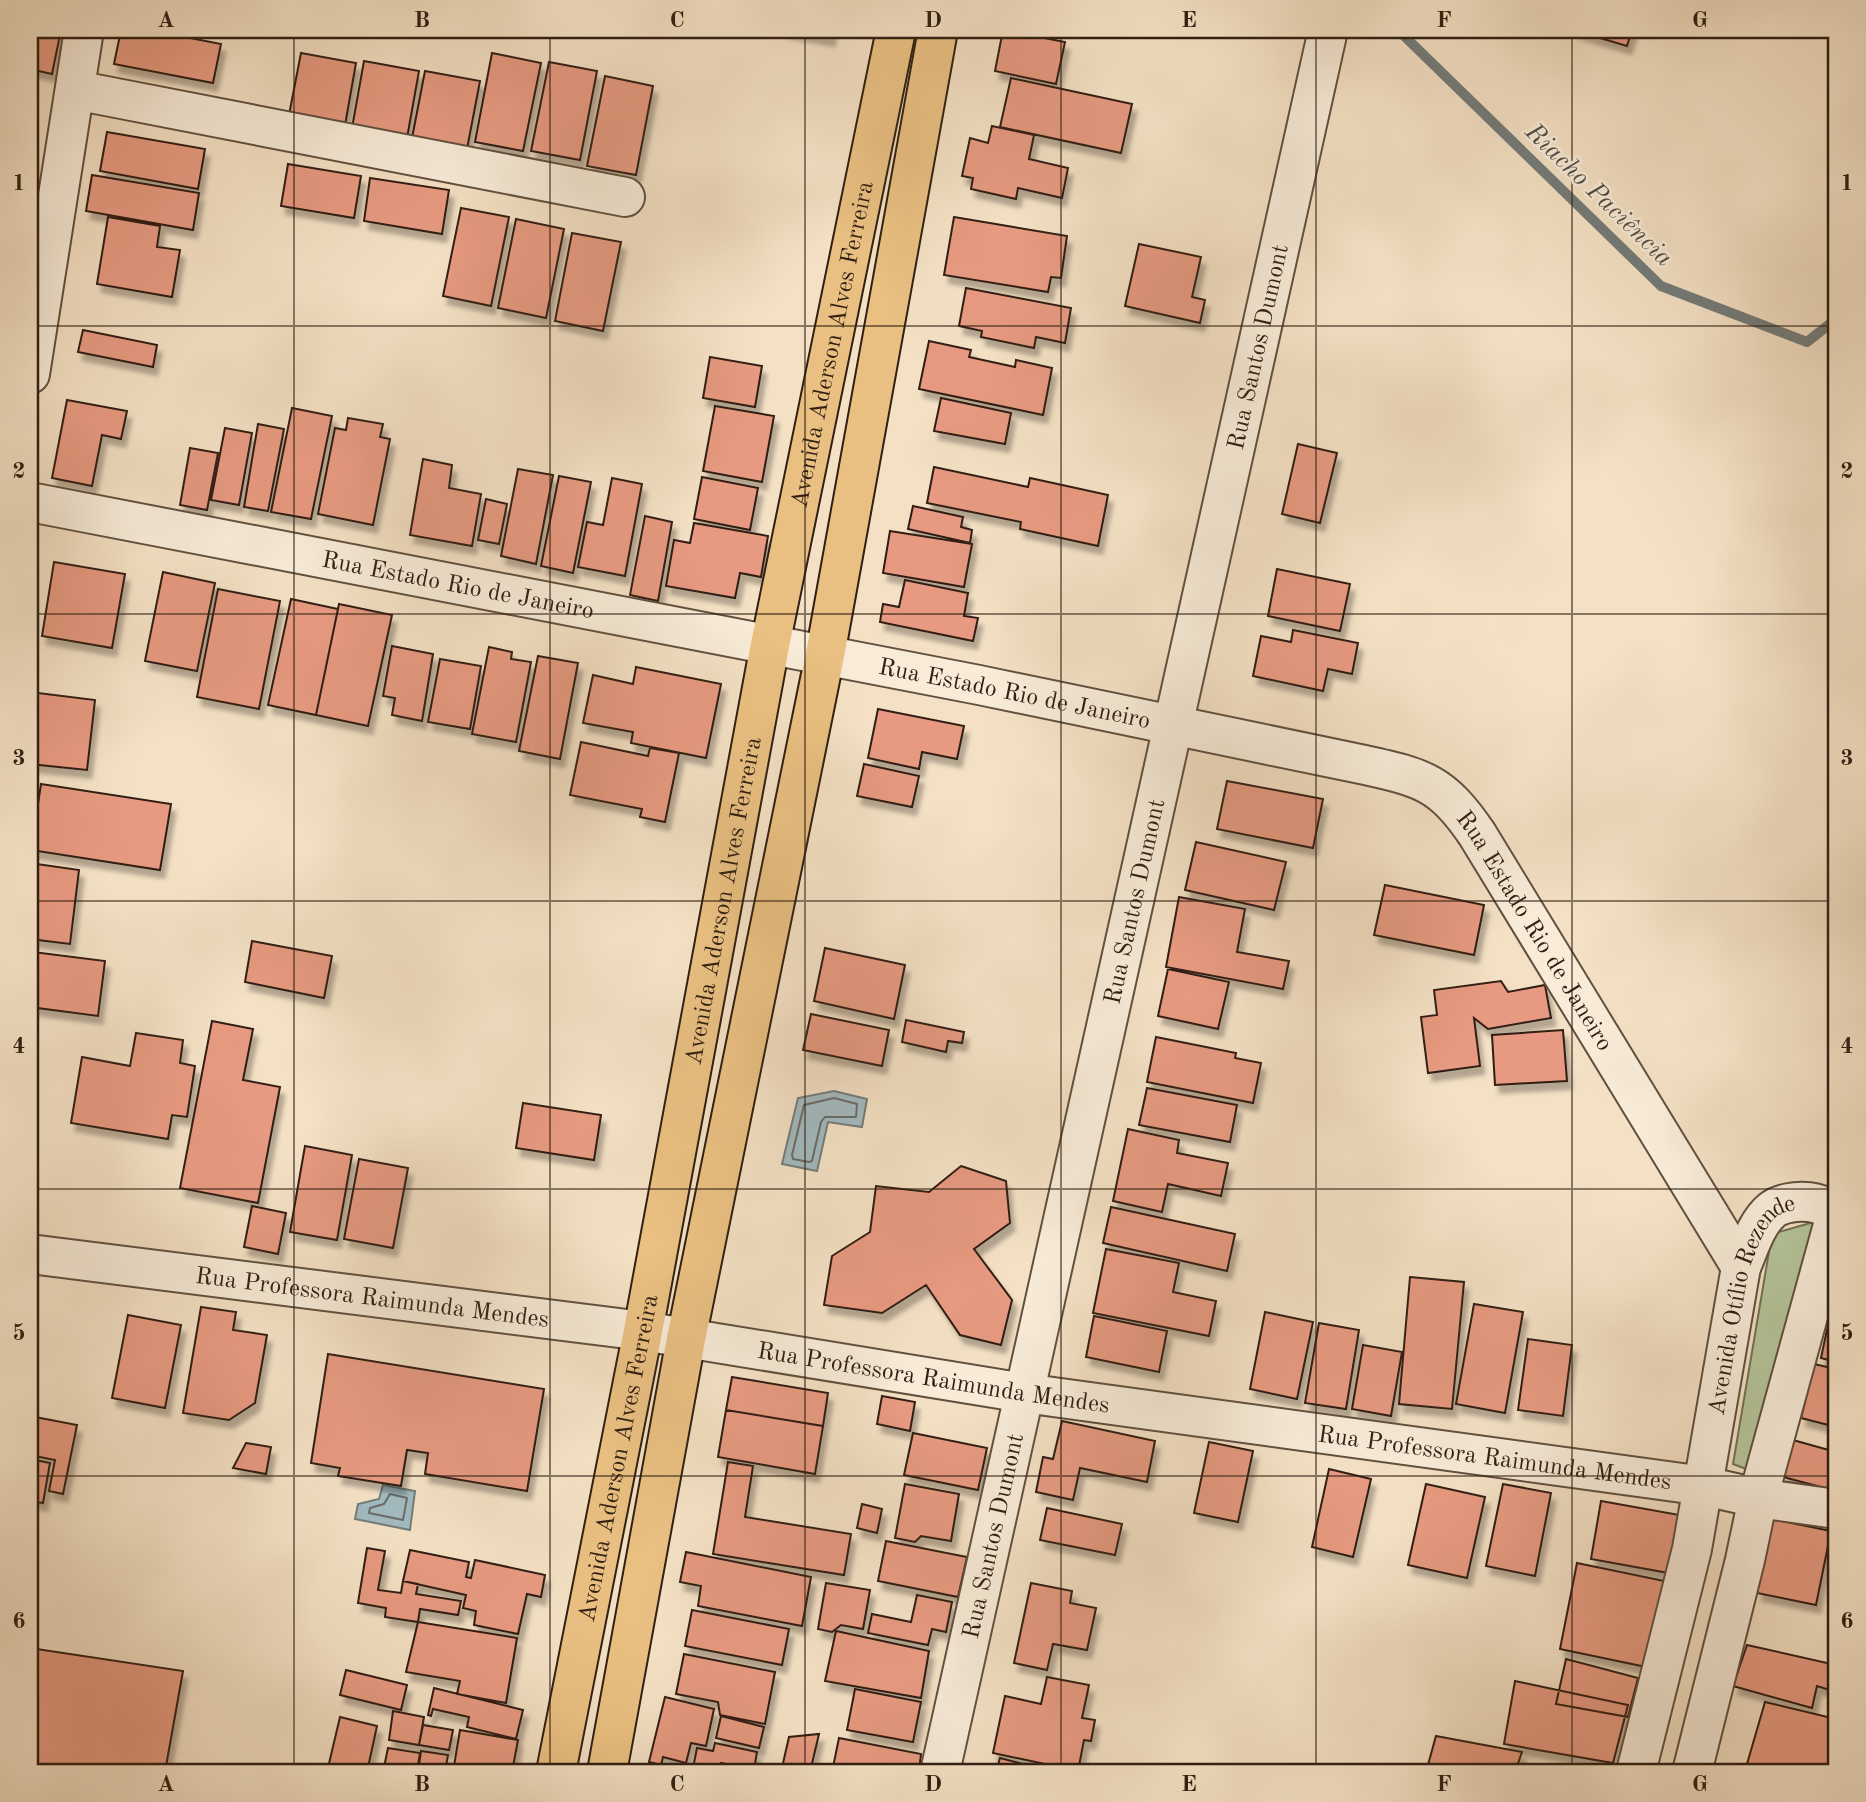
<svg xmlns="http://www.w3.org/2000/svg" width="1866" height="1802" viewBox="0 0 1866 1802" font-family="'Old Standard TT',serif">
<style>
.green{fill:#b5c49a;stroke:#727256;stroke-width:2}
.water{fill:#a2bac0;stroke:#747c7a;stroke-width:2}
.lines{fill:none;stroke-linecap:round;stroke-linejoin:round}
.shore{stroke:#696c69;stroke-width:2}
.stream{stroke:#747c7a;stroke-width:10}
.building{fill:#e79a81;stroke:#301f12;stroke-width:2;filter:url(#shadow)}
.minor-casing{stroke:#61503f;stroke-width:42}
.primary-casing{stroke:#301f12;stroke-width:42}
.minor{stroke:#f8ecd9;stroke-width:38}
.primary{stroke:#eac082;stroke-width:38}
.grid{fill:none;stroke:#301f12;stroke-width:2;stroke-opacity:0.55}
.labels{text-anchor:middle;stroke-width:5;stroke-linejoin:round;paint-order:stroke}
.street-label{font-size:24px;fill:#301f12;stroke:#f8ecd9}
.water-label{font-size:26px;font-style:italic;fill:#524e46;stroke:#f8ecd9}
.neatline{fill:none;stroke:#301f12;stroke-width:2.5}
.grid-label{font-size:23px;text-anchor:middle;font-weight:bold;fill:#301f12}
</style>
<defs>
<filter id="shadow"><feDropShadow dx="4.5" dy="8" stdDeviation="2" flood-color="#0004"/></filter>
</defs>
<rect width="100%" height="100%" fill="#f4e1c5"/>
<filter id="stains"><feTurbulence type="fractalNoise" baseFrequency=".00286" numOctaves="4"/><feColorMatrix values="0 0 0 0 .2 0 0 0 0 .09 0 0 0 0 .02 0 0 0 .5 -.17"/></filter>
<radialGradient id="worn" r=".72"><stop offset=".6" stop-color="#630" stop-opacity="0"/><stop offset="1" stop-color="#630" stop-opacity=".3"/></radialGradient>
<!-- green -->
<path class="green" d="M1814 1222 1754 1472 1733 1464 1772 1234Z"/>
<!-- water -->
<path class="water" d="M834 1091 867 1099 862 1127 828 1122 817 1171 782 1164 798 1098Z
M383 1485 415 1491 410 1530 355 1519 358 1504 379 1499Z"/>
<g class="lines">
<!-- shore -->
<path class="shore" d="M834 1098 857 1104 856 1117H825L821 1122 812 1161 809 1162 793 1159 792 1155 804 1105Z
M390 1494 407 1498 403 1520 369 1513 370 1508 384 1504Z"/>
<!-- stream -->
<path class="stream" d="M1398 30 1661 286 1807 342 1836 319"/>
</g>
<!-- building -->
<path class="building" d="M30 30H61L52 74 30 69Z
M121 30H149L221 44 213 83 114 64Z
M784 30H832L830 38Z
M1003 30 1065 42 1056 84 995 71Z
M1573 30H1632L1627 46Z
M301 53 356 63 344 131 288 120Z
M492 53 541 63 523 151 475 142Z
M364 61 419 71 407 138 352 128Z
M549 62 597 71 580 160 531 151Z
M425 71 480 81 467 149 412 138Z
M605 76 653 86 636 175 587 166Z
M1011 78 1132 104 1121 153 1000 127Z
M992 126 1034 135 1029 159 1068 168 1062 198 1018 188 1016 199 971 189 973 178 962 176 970 138 988 143Z
M107 132 205 149 198 189 100 171Z
M288 164 361 176 354 218 281 206Z
M92 175 199 193 193 230 86 211Z
M370 178 449 190 442 234 364 221Z
M461 208 509 217 491 306 443 296Z
M108 217 160 226 157 247 180 250 172 297 97 284Z
M954 217 1067 236 1061 278 1051 277 1048 292 944 275Z
M516 219 564 229 546 318 498 308Z
M572 233 621 242 603 331 555 321Z
M1139 244 1201 257 1192 297 1205 300 1200 323 1125 306Z
M966 288 1071 308 1065 343 1036 337 1034 348 981 337 982 331 959 326Z
M83 330 157 345 153 367 78 352Z
M929 341 971 350 969 357 1015 367 1016 360 1052 368 1043 415 919 389Z
M710 357 762 366 755 407 703 398Z
M941 398 1011 413 1005 444 934 431Z
M67 400 127 411 121 439 102 435 92 486 52 478Z
M715 406 774 416 762 482 703 471Z
M292 408 332 416 311 519 271 512Z
M348 418 383 424 380 437 390 439 373 525 318 514 335 428 346 430Z
M258 424 284 429 268 511 244 507Z
M225 428 252 433 239 505 211 500Z
M1298 444 1337 453 1320 523 1282 514Z
M190 448 218 453 207 510 180 505Z
M423 459 452 465 449 488 481 494 472 546 410 535Z
M934 467 1028 487 1030 478 1108 495 1098 546 1020 529 1021 522 927 503Z
M518 469 553 475 536 564 501 556Z
M559 476 591 482 573 573 541 566Z
M702 477 758 488 750 530 694 519Z
M612 478 642 484 625 576 578 567 587 522 603 525Z
M486 499 507 504 499 544 478 540Z
M913 506 963 517 961 527 972 530 970 543 908 529Z
M645 516 672 522 658 601 630 595Z
M694 523 768 536 761 577 740 573 735 598 666 586 674 540 690 543Z
M890 531 972 544 964 587 883 573Z
M54 562 125 574 112 648 42 636Z
M1277 569 1350 584 1340 631 1268 616Z
M163 572 215 583 197 671 145 661Z
M905 580 968 593 964 616 978 618 973 641 880 622 883 604 899 607Z
M218 589 280 601 259 709 197 697Z
M291 599 338 609 316 715 268 705Z
M339 604 392 615 368 726 316 715Z
M1293 630 1358 643 1352 674 1328 669 1323 691 1253 676 1261 636 1291 642Z
M392 646 433 654 422 721 392 715 395 698 383 696Z
M489 647 512 652 511 659 531 662 516 742 472 734Z
M538 656 578 663 560 759 519 751Z
M440 659 481 666 470 729 428 722Z
M636 667 721 684 706 758 631 743 633 732 583 723 593 675 633 684Z
M30 692 95 700 87 770 30 764Z
M878 709 964 726 957 759 922 752 919 769 868 758Z
M581 742 648 756 650 748 679 753 665 822 640 817 642 809 570 795Z
M864 764 919 776 912 807 857 796Z
M1227 781 1323 799 1313 848 1217 829Z
M41 784 171 804 160 870 31 850Z
M1196 842 1286 862 1274 910 1185 890Z
M30 863 79 870 70 944 30 939Z
M1385 885 1484 905 1474 955 1374 935Z
M1179 897 1245 909 1237 952 1289 961 1283 989 1166 967Z
M252 941 332 956 324 998 245 982Z
M825 948 905 965 894 1019 814 1001Z
M33 952 105 961 98 1016 30 1007V975Z
M1168 969 1229 982 1218 1029 1158 1016Z
M1501 981 1508 992 1545 985 1551 1018 1488 1029 1474 1018 1480 1066 1428 1073 1421 1017 1437 1015 1434 990Z
M811 1014 889 1030 882 1066 803 1050Z
M906 1020 964 1032 962 1043 948 1041 946 1052 902 1042Z
M212 1021 253 1029 243 1080 280 1087 258 1203 180 1188Z
M1563 1030 1567 1081 1495 1085 1492 1035Z
M136 1033 183 1040 180 1063 195 1066 187 1117 172 1115 168 1139 71 1123 82 1057 130 1066Z
M1156 1037 1236 1053 1235 1058 1261 1063 1253 1103 1147 1082Z
M1147 1088 1237 1105 1230 1142 1139 1125Z
M523 1103 601 1115 594 1160 516 1148Z
M1128 1129 1179 1140 1177 1153 1228 1163 1221 1196 1168 1184 1162 1212 1113 1201Z
M305 1146 352 1155 337 1240 290 1232Z
M359 1159 408 1168 393 1248 344 1239Z
M961 1166 1006 1181 1010 1223 974 1249 1012 1300 1001 1345 960 1335 926 1285 882 1313 824 1305 832 1256 870 1232 876 1186 929 1192Z
M252 1206 286 1213 278 1254 244 1247Z
M1111 1207 1235 1234 1227 1271 1103 1243Z
M1106 1249 1179 1263 1173 1292 1216 1301 1209 1336 1093 1313Z
M1410 1277 1464 1282 1452 1409 1399 1404Z
M1474 1304 1523 1312 1505 1413 1456 1404Z
M201 1307 236 1312 233 1330 267 1335 255 1403 229 1420 183 1413Z
M1265 1312 1313 1322 1297 1399 1250 1389Z
M128 1315 181 1325 165 1408 112 1398Z
M1830 1315 1836 1317V1362L1821 1358Z
M1094 1316 1167 1331 1159 1372 1086 1357Z
M1319 1323 1359 1330 1346 1409 1305 1403Z
M1528 1339 1572 1345 1563 1416 1518 1410Z
M1363 1345 1402 1352 1391 1416 1352 1409Z
M328 1354 544 1389 527 1491 425 1474 428 1453 407 1450 401 1486 338 1476 340 1468 311 1463Z
M1814 1364 1836 1369V1427L1801 1418Z
M732 1377 828 1393 823 1426 726 1410Z
M882 1396 915 1402 910 1431 877 1424Z
M726 1410 823 1426 815 1474 718 1457Z
M30 1416 77 1425 63 1494 49 1491 55 1460 30 1455Z
M1062 1421 1155 1441 1147 1482 1080 1468 1073 1500 1036 1492 1043 1457 1053 1459Z
M913 1433 987 1448 978 1490 904 1475Z
M1793 1440 1836 1452V1491L1783 1477Z
M1209 1442 1253 1451 1238 1522 1194 1513Z
M246 1443 271 1447 266 1474 233 1468Z
M30 1459 50 1463 43 1503 30 1501Z
M728 1462 753 1466 745 1517 851 1534 844 1575 713 1554Z
M1329 1469 1371 1479 1353 1557 1312 1547Z
M905 1484 959 1494 951 1541 921 1536 915 1542 895 1538Z
M1426 1484 1485 1497 1467 1578 1408 1565Z
M1503 1484 1551 1493 1535 1576 1486 1566Z
M1601 1501 1685 1516 1674 1574 1591 1559Z
M862 1504 882 1509 877 1533 857 1528Z
M1047 1508 1122 1524 1115 1555 1040 1540Z
M1772 1519 1831 1531 1816 1605 1757 1593Z
M886 1541 967 1557 958 1597 878 1581Z
M367 1548 385 1551 378 1590 401 1593 403 1581 418 1584 416 1594 461 1601 458 1615 420 1609 418 1622 385 1617 386 1608 358 1603Z
M410 1550 469 1562 466 1577 471 1578 475 1560 545 1575 541 1597 527 1594 518 1634 474 1625 476 1611 463 1608 466 1595 403 1581Z
M686 1552 811 1577 802 1626 698 1606 701 1586 680 1582Z
M1577 1563 1669 1582 1651 1668 1560 1649Z
M826 1583 870 1590 863 1629 841 1625 832 1632 818 1629Z
M1031 1583 1072 1591 1070 1603 1096 1608 1087 1650 1053 1644 1047 1670 1014 1663Z
M917 1595 952 1602 946 1632 932 1629 928 1645 868 1633 872 1614 911 1622Z
M692 1610 789 1629 782 1665 685 1646Z
M418 1622 517 1638 506 1703 457 1694 460 1681 406 1672Z
M836 1631 929 1651 921 1698 825 1681Z
M1747 1645 1836 1665V1692L1817 1686 1812 1708 1733 1686Z
M30 1648 183 1671 165 1772H30Z
M684 1654 775 1672 765 1724 720 1715 718 1702 676 1694Z
M1566 1659 1638 1678 1628 1717 1556 1704Z
M346 1670 407 1685 401 1710 340 1695Z
M1047 1677 1089 1685 1082 1718 1095 1720 1091 1741 1084 1740 1078 1771 993 1753 1005 1696 1041 1704Z
M1515 1681 1628 1705 1613 1763 1504 1744Z
M434 1688 523 1710 516 1739 467 1727 469 1717 433 1709 431 1716 428 1715Z
M855 1689 921 1702 913 1742 847 1730Z
M665 1697 714 1709 706 1746 691 1743 686 1763 663 1757 661 1765 649 1762Z
M1765 1702 1836 1719V1767L1830 1766 1829 1772H1785L1747 1764Z
M393 1711 424 1717 419 1745 389 1740Z
M721 1716 764 1727 759 1748 716 1738Z
M340 1717 377 1726 367 1772H327Z
M423 1725 453 1730 449 1750 419 1745Z
M460 1730 518 1740 512 1772H453Z
M819 1734 810 1772H781L789 1737Z
M1436 1736 1522 1752 1515 1772H1426Z
M839 1738 921 1754 919 1772H832Z
M715 1743 757 1752 754 1770 721 1763 719 1772 693 1768 697 1748 713 1751Z
M388 1748 420 1753 417 1772H383Z
M421 1751 448 1755 445 1772H418Z
M1000 1758 1053 1772H996Z"/>
<g class="lines">
<!-- minor casing -->
<g class="minor-casing">
<g id="minor">
<path d="M75 90 625 197"/>
<path d="M30 374 84 30"/>
<path id="s1" d="M30 502 979 685 1365 765C1424 778 1442 783 1477 834L1741 1267"/>
<path id="s2" d="M30 1254 643 1331 1024 1393 1704 1486 1758 1498 1836 1509"/>
<path id="s3" d="M940 1772 1328 30"/>
<path id="s4" d="M1636 1772 1692 1549 1741 1267C1749 1249 1756 1223 1772 1210 1787 1198 1836 1196 1833 1225L1758 1498 1745 1560 1692 1772"/>
</g>
</g>
<!-- primary casing -->
<g class="primary-casing">
<g id="primary">
<path id="s5" d="M556 1772 643 1331 770 645 896 30"/>
<path d="M607 1772 686 1339 825 655 938 30"/>
</g>
</g>
<!-- minor -->
<use href="#minor" class="minor"/>
<!-- primary -->
<use href="#primary" class="primary"/>
</g>
<!-- grid -->
<path class="grid" d="M294 30V1772M550 30V1772M805 30V1772M1061 30V1772M1316 30V1772M1572 30V1772M30 326H1836M30 614H1836M30 901H1836M30 1189H1836M30 1476H1836"/>
<g class="labels">
<!-- street labels -->
<g class="street-label">
<text dy="8" stroke="none"><textPath href="#s5" startOffset="1454">Avenida Aderson Alves Ferreira</textPath></text>
<text dy="8" stroke="none"><textPath href="#s3" startOffset="1460">Rua Santos Dumont</textPath></text>
<text dy="8" stroke="none"><textPath href="#s1" startOffset="436">Rua Estado Rio de Janeiro</textPath></text>
<text dy="8" stroke="none"><textPath href="#s1" startOffset="1003">Rua Estado Rio de Janeiro</textPath></text>
<text dy="8" stroke="none"><textPath href="#s5" startOffset="887">Avenida Aderson Alves Ferreira</textPath></text>
<text dy="8" stroke="none"><textPath href="#s3" startOffset="892">Rua Santos Dumont</textPath></text>
<text dy="8" stroke="none"><textPath href="#s1" startOffset="1610">Rua Estado Rio de Janeiro</textPath></text>
<text dy="8" stroke="none"><textPath href="#s2" startOffset="345">Rua Professora Raimunda Mendes</textPath></text>
<text dy="8" stroke="none"><textPath href="#s4" startOffset="486">Avenida Otílio Rezende</textPath></text>
<text dy="8" stroke="none"><textPath href="#s2" startOffset="912">Rua Professora Raimunda Mendes</textPath></text>
<text dy="8" stroke="none"><textPath href="#s5" startOffset="320">Avenida Aderson Alves Ferreira</textPath></text>
<text dy="8" stroke="none"><textPath href="#s2" startOffset="1479">Rua Professora Raimunda Mendes</textPath></text>
<text dy="8" stroke="none"><textPath href="#s3" startOffset="242">Rua Santos Dumont</textPath></text>
</g>
<!-- water labels -->
<g class="water-label">
<text transform="translate(1600 194) rotate(44)" y="9">Riacho Paciência</text>
</g>
</g>
<!-- margin -->
<rect width="1866" height="1802" fill="none" stroke="#f4e1c5" stroke-width="77"/>
<rect x="38" y="38" width="1790" height="1726" class="neatline"/>
<g class="grid-label">
<text x="166" y="27">A</text>
<text x="422" y="27">B</text>
<text x="677" y="27">C</text>
<text x="933" y="27">D</text>
<text x="1189" y="27">E</text>
<text x="1444" y="27">F</text>
<text x="1700" y="27">G</text>
<text x="19" y="190">1</text>
<text x="1847" y="190">1</text>
<text x="19" y="478">2</text>
<text x="1847" y="478">2</text>
<text x="19" y="765">3</text>
<text x="1847" y="765">3</text>
<text x="19" y="1053">4</text>
<text x="1847" y="1053">4</text>
<text x="19" y="1340">5</text>
<text x="1847" y="1340">5</text>
<text x="19" y="1628">6</text>
<text x="1847" y="1628">6</text>
<text x="166" y="1791">A</text>
<text x="422" y="1791">B</text>
<text x="677" y="1791">C</text>
<text x="933" y="1791">D</text>
<text x="1189" y="1791">E</text>
<text x="1444" y="1791">F</text>
<text x="1700" y="1791">G</text>
</g>
<rect width="100%" height="100%" filter="url(#stains)"/>
<rect width="100%" height="100%" fill="url(#worn)"/>
</svg>
